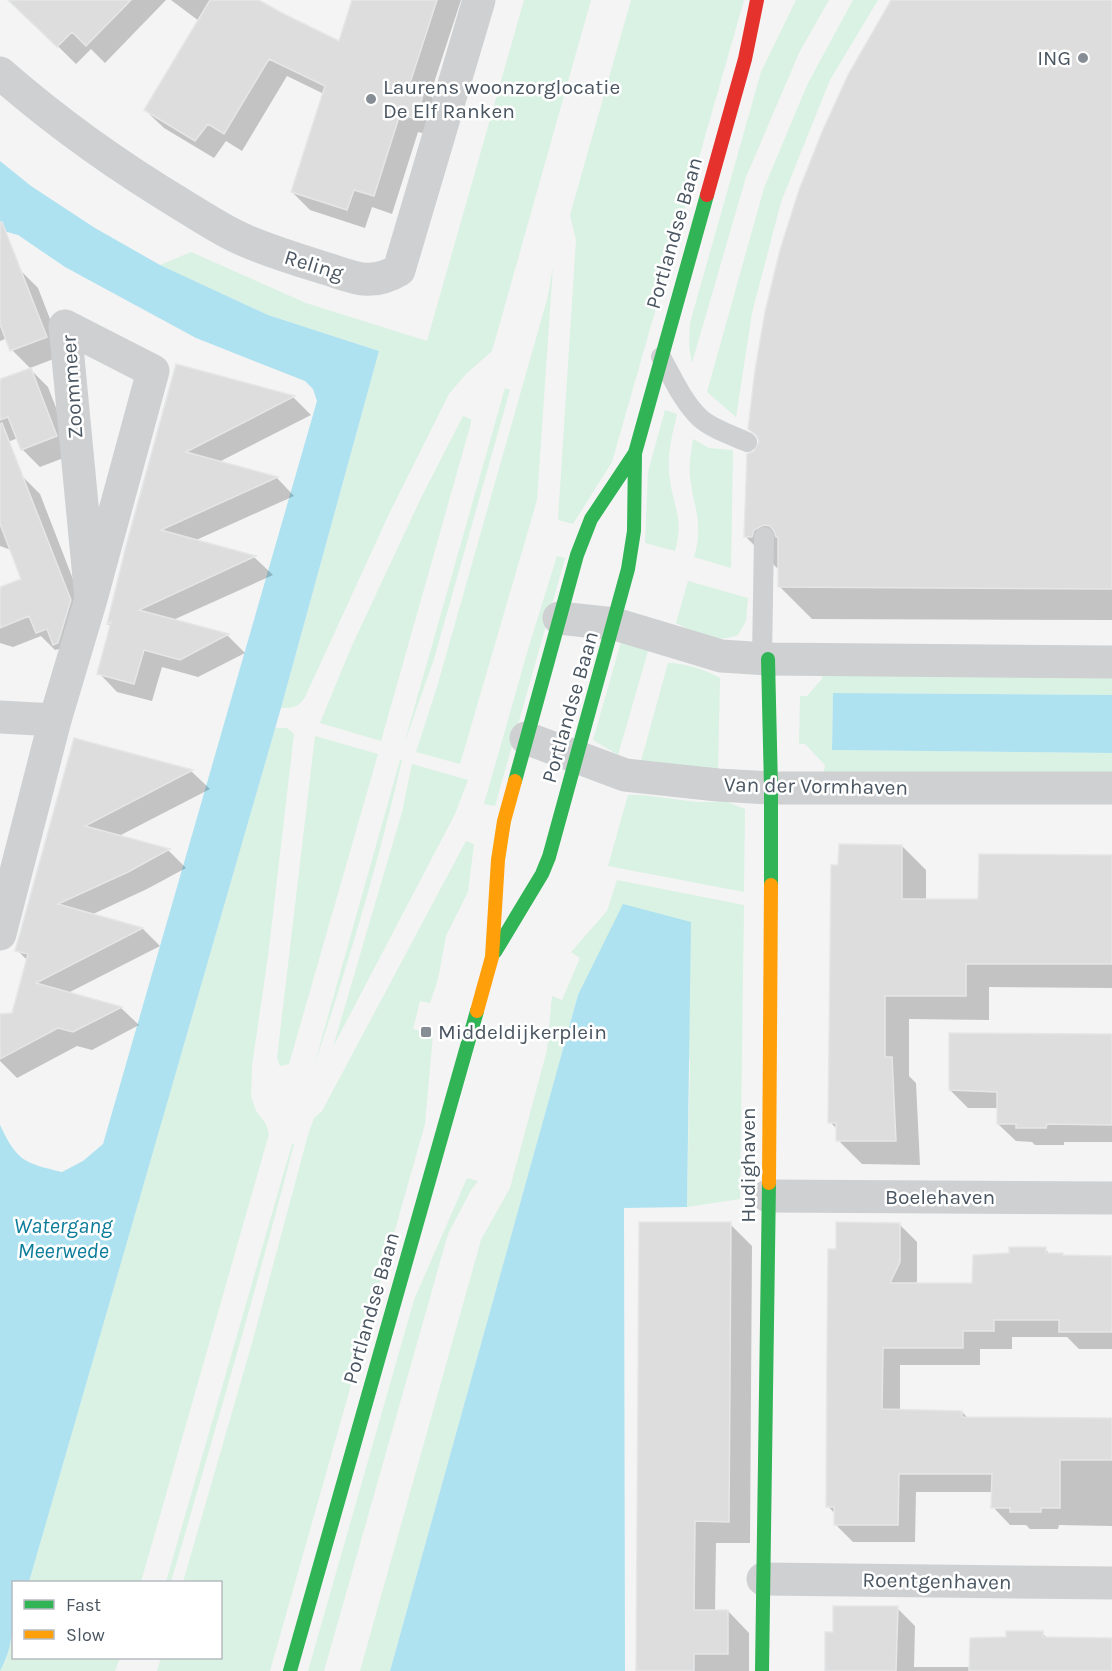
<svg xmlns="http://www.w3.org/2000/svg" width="1112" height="1671" viewBox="0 0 1112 1671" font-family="Karla,sans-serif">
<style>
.green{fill:#d9f2e3}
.water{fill:#aee2f0}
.shadow{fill:#0003}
.building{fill:#ddddde;stroke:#e5e6e7;stroke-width:1.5}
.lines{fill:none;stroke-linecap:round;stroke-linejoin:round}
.lane{stroke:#ced0d2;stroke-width:20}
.street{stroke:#ced0d2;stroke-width:33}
.fast{stroke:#30b455;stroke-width:14}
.slow{stroke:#ff9f0a;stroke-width:14}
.jam{stroke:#e5322d;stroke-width:14}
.poi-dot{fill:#868d94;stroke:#fff;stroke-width:2}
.labels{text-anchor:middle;stroke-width:5;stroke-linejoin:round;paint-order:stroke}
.poi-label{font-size:21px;fill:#4a5661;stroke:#fff;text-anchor:start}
.street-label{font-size:21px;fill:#4a5661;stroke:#fff}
.water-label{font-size:22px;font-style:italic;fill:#0c7c9b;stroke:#fff}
</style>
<rect width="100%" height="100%" fill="#f4f4f4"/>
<!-- green -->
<path class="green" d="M524 0H591L492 351 466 374 449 394 388 516 306 695C300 707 294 708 281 708L379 351 268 315 160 265 191 252 306 303 427 341Z
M631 0H744L612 462 573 524 558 520 576 240 570 215Z
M796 0H829L799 53 746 177 692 363 689 346 690 323 761 72Z
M853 0H878L830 80 781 202 752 313 736 417 707 392 764 188 808 83Z
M553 266 537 500 460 764 416 752 437 687 548 296Z
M505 388 510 390 434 659 404 744Z
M665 410 677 414C672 436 666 458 670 480 674 510 684 519 675 551L645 543 648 472Z
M463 416 471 419V423L381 741 320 723 350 650 421 498Z
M693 439 709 448 733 450 731 568 694 557C704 524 694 509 690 477 689 465 691 451 693 439Z
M557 556 565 558 495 806 484 804 529 646Z
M688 581 748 598 746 621 738 635C711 644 700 635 676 623Z
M621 642 648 651 618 755 593 740Z
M668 663C685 663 706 670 720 678L718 771 641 761Z
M822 675 1112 676V695L833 693 832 750 1112 753V775L824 772 825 765 805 744H799L800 696H807L822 679Z
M275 728H287L294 734 268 956 252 1066 251 1096 256 1111 266 1124 269 1134 141 1582H29Z
M315 736 378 754 289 1064 280 1066 277 1058Z
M400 760H402C378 864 348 965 314 1066Z
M412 764 468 780 455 814 333 1047 402 812Z
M628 795H642L697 802H727L745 809 744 892 608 866Z
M466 841 474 844 468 892 446 936 438 979 430 1003 420 1001 413 1029 433 1034 425 1124 270 1671H157L161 1658H220V1582H183L254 1336 308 1135 314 1118 322 1111Z
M617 880 744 905 740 1199 687 1207 690 1059 578 995 390 1671H360L481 1240 510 1188 547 1050 552 996 562 1000 580 958 571 952 607 911Z
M292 1144H294C256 1291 213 1437 171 1582H166Z
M467 1178 478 1181 471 1190 448 1234 324 1671H308L414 1300Z
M13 1634 14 1658H120L115 1671H0L6 1660Z"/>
<!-- water -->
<path class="water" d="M0 161 31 186 95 228 160 265 268 315 379 351 281 708 29 1582H14C13 1614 16 1643 0 1671V1125C17 1161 24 1163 62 1172L83 1161 103 1144 317 401 313 389 305 381 196 338 65 267 18 235 0 230Z
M833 693 1112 695V753L832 750Z
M623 904 691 922 687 1207 624 1208 625 1671H390L578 995Z"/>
<!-- shadow -->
<path class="shadow" d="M21 0H166L105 63 91 49 76 64 16 5Z
M171 0H256L340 43 354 0H461L430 95 442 108 434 136 418 132 392 214 372 207 365 228 310 210 292 192 324 94 287 76 242 151 226 141 214 158 164 128 145 110 199 21Z
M893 0H1112V620L812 619 779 586 778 569 746 537 756 453Z
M20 270 38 288 64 355 30 368 12 350 7 338 0 341V277Z
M177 366 294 398 311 415 219 462 277 478 294 496 194 541 255 558 273 575 173 620 228 636 245 653 198 677 162 667 152 701 117 692 99 673 111 627 108 624 128 546Z
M30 369 48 387 74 454 40 467 22 449 18 438 0 445V381Z
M22 476 40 494 88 618 72 662 59 649 55 650 41 636 13 647 0 643V589L23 580 11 550 0 546V485Z
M75 740 192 772 210 789 117 837 169 851 186 868 147 889 91 915 143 929 160 946 68 993 121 1008 139 1025 92 1050 77 1046 17 1078 0 1061V1016L13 1014 28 961 17 950Z
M902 846 926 870V901H980L1112 856V988L989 987V1020L909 1019V1076L916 1083 920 1165 862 1164 838 1140V1130L830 1122Z
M1112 1035V1142H1064V1145H1035L1032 1142 1016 1141 998 1124V1108H968L950 1090Z
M730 1224 752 1246 750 1543H716L715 1611H728L749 1633V1671H637Z
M899 1224 917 1242V1281L915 1285H974L1010 1254 1045 1249 1051 1255 1064 1257 1112 1256V1349H1079L1067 1337H1012V1349H980V1365H900V1412H962L968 1418 1112 1419V1526L1059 1525 1058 1529H1030L1026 1525H1010L993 1507V1492H916L915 1542H853L835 1524V1514L828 1506 837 1251Z
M897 1608 915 1626 914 1667H971L1008 1638 1042 1633 1048 1639H1112V1671H827Z"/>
<!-- building -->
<path class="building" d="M8 0H131L86 46 72 32 57 47Z
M210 0H259L284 14 339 41 352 0H437L410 83 425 88 416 119 400 114 374 196 354 190 347 210 291 192 325 86 269 59 224 134 208 124 195 141 144 110Z
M891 0H1112V589L778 587V537H776L774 531 770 526 764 525 754 530 752 537H744L747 454 754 451 759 441 756 435 748 429 755 370 765 312 780 250 799 190 822 132 848 75Z
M0 222H2L47 337 10 351 0 324Z
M176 364 295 396 186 452 278 477 161 530 256 556 139 610 229 634 180 660 144 650 134 684 97 674 111 622 107 624 126 546Z
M31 368 57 436 21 450 8 417 0 420V379Z
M2 423 71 600 58 643 53 645 47 629 36 633 29 616 0 628V587L21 579 0 524V424Z
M74 738 193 770 85 826 170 849 128 872 58 904 143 928 36 983 122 1007 73 1032 58 1028 0 1059V1014L12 1013 28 954 15 951Z
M839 844 902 845V899H978L979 854 1112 855V964H966V996H885V1057H892L896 1141H836V1123H828L831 865H838Z
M949 1033 1112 1034V1125L1047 1124 1046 1128H1016V1124H997V1092L949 1090Z
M639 1222H731L729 1522 695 1521 694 1610H728V1654H694V1671H636Z
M836 1222 900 1223V1262L890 1283H972L973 1255 1009 1253V1247H1046V1253H1063V1255L1112 1256V1332H1059V1320H994V1331H963V1348H883L882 1409 962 1411V1417L1112 1418V1460H1060V1508H1041V1512H1010V1508H991L992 1474H899L898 1525H834V1507H826L827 1345 828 1249H836Z
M833 1606H898L896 1671H825V1632H833Z
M1006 1631H1043V1637L1112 1638V1671H969L970 1638 1006 1637Z"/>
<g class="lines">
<!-- lane -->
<path class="lane" d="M661 357C672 377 683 402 700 418 712 429 732 435 747 442
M762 658 764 537"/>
<!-- street -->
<path class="street" d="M0 73C57 123 119 167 184 206 204 218 223 231 244 240 269 251 295 259 321 267 352 276 369 288 399 270L479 0
M559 618 615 624 721 656 768 659 1112 662
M0 717 55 720
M526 738 625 775 718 785 771 788H1112
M0 934 55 720 91 599 153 371 65 326 91 599
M768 1196 1112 1198
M763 1579 1112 1583"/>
<!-- fast -->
<path class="fast" d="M768 659 771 788V885
M515 781 577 555 591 519 635 453
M495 952 542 874 549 857 628 569 634 531 635 453 707 195
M290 1671 477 1011
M762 1671 769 1183"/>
<!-- slow -->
<path class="slow" d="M477 1011 492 957 498 860 504 821 515 781
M769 1183 771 885"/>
<!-- jam -->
<path class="jam" d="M707 195 745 59 757 0"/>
</g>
<!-- markers -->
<g class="poi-dot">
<circle cx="1083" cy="58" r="6"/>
<circle cx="371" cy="99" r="6"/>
<rect x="420" y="1026" width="12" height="12" rx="3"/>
</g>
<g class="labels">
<!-- poi labels -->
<g class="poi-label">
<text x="1071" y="65" text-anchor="end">ING</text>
<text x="383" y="94">Laurens woonzorglocatie<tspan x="383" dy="24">De Elf Ranken</tspan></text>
<text x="438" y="1039">Middeldijkerplein</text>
</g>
<!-- street labels -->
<g class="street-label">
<text transform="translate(674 233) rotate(-74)" y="7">Portlandse Baan</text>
<text transform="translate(314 265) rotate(17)" y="7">Reling</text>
<text transform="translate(72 387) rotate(-94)" y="7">Zoommeer</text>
<text transform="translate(570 707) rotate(-74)" y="7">Portlandse Baan</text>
<text transform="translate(816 786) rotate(1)" y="7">Van der Vormhaven</text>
<text transform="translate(748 1165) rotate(-90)" y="7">Hudighaven</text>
<text x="940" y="1204">Boelehaven</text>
<text transform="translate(371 1308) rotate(-74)" y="7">Portlandse Baan</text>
<text transform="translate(937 1581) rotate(1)" y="7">Roentgenhaven</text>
</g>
<!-- water labels -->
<g class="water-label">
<text x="63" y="1233">Watergang<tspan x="63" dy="25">Meerwede</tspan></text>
</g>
</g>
<!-- legend -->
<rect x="12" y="1581" width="210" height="78" fill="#ffffff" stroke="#b7bbc0" stroke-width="1.5"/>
<rect x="24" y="1600" width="30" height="9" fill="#30b455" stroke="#b7bbc0" stroke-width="1.5"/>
<text x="66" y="1611" font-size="18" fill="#4a5661">Fast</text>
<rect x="24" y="1630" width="30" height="9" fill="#ff9f0a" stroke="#b7bbc0" stroke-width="1.5"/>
<text x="66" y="1641" font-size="18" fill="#4a5661">Slow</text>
</svg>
